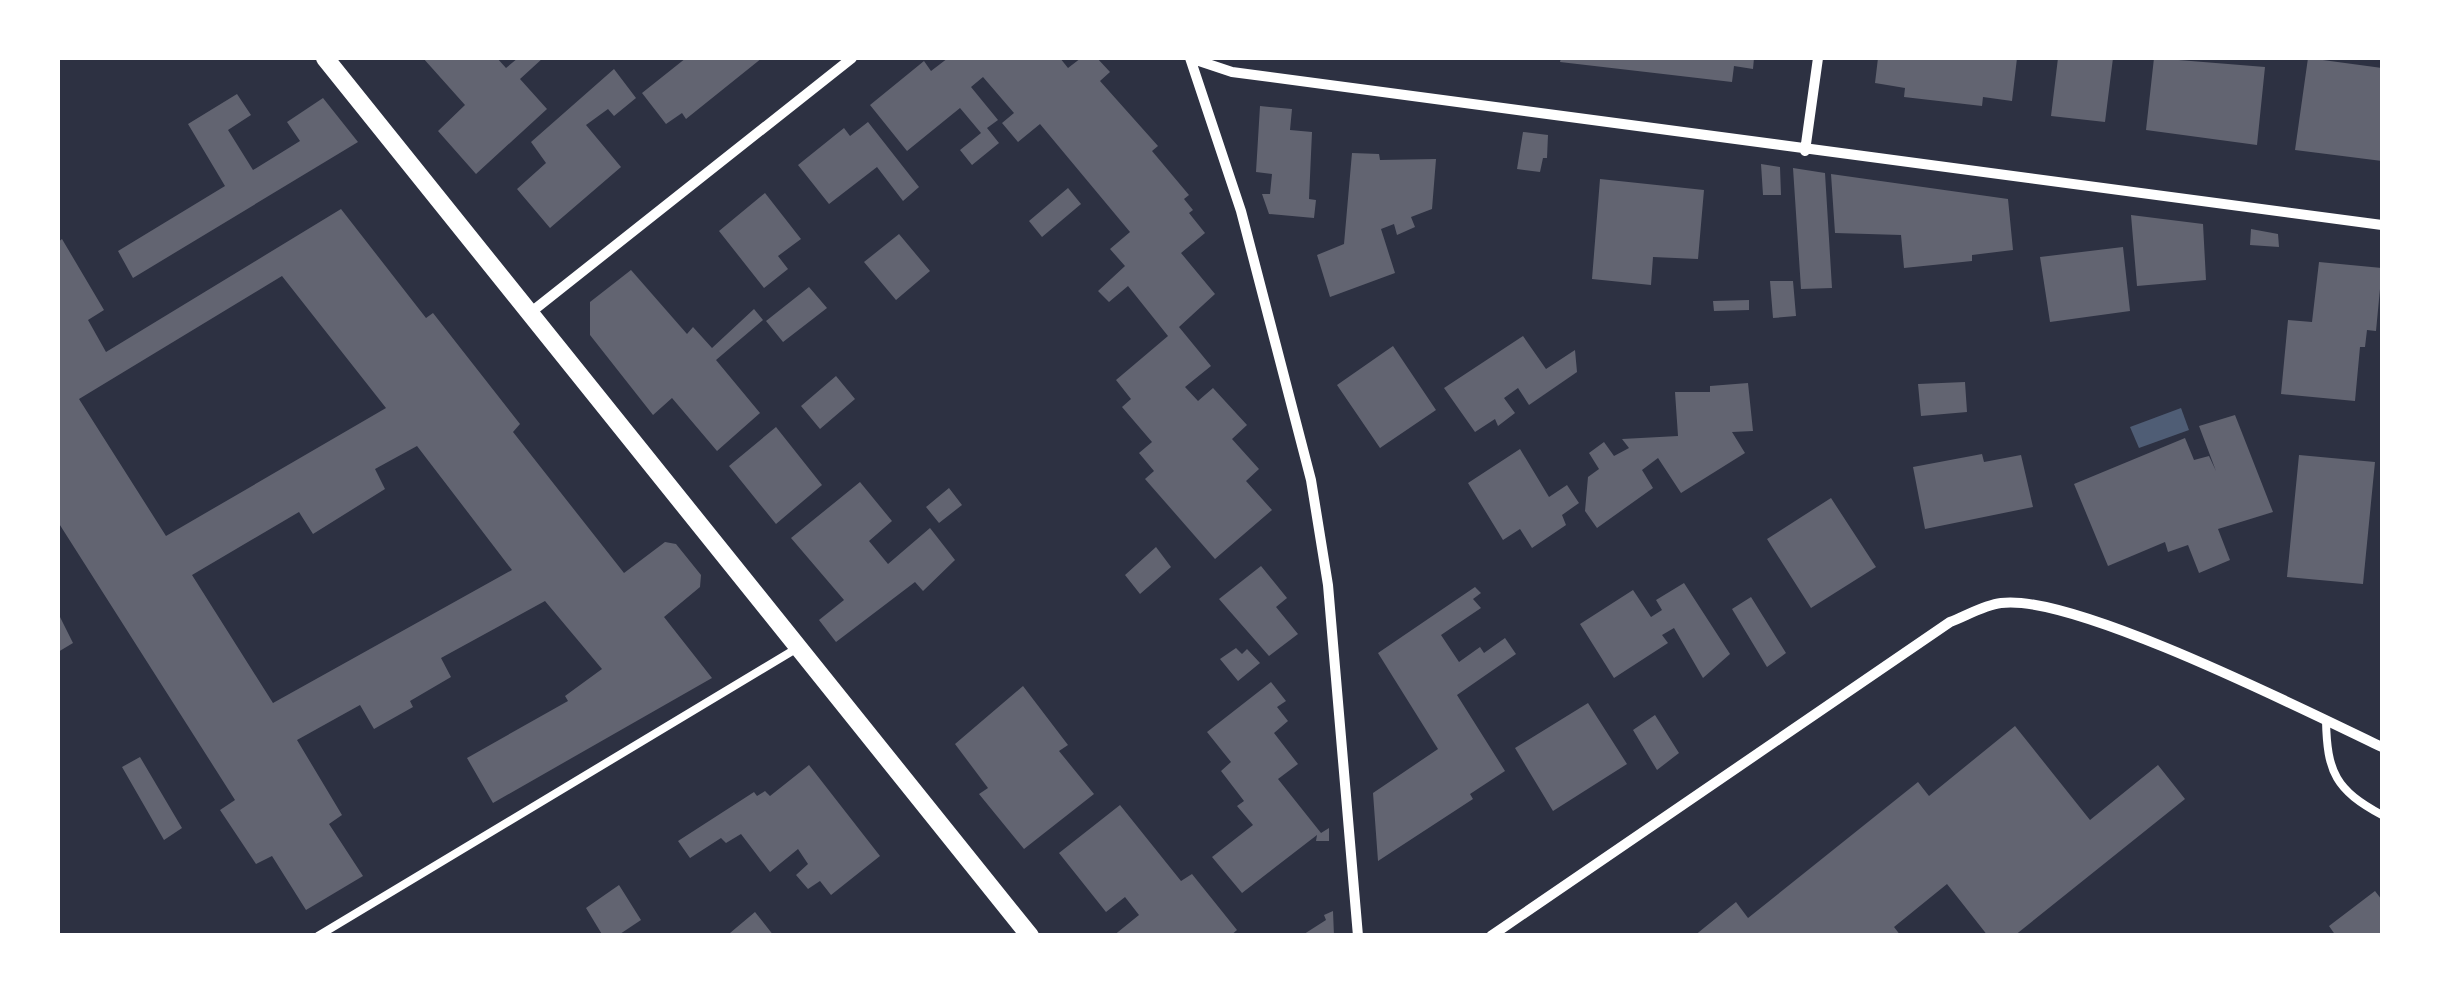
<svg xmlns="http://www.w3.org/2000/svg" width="2440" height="993" viewBox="0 0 2440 993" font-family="'Roboto Serif',serif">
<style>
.water{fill:#4f5d75}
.building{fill:#626471;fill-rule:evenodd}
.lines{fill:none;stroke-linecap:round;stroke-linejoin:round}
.service{stroke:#fff;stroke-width:8}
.minor{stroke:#fff;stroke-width:10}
.tertiary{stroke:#fff;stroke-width:18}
</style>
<rect width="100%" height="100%" fill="#2d3142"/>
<!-- water -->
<path class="water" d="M2181 408 2189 430 2139 448 2130 427Z"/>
<!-- building -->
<path class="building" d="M423 58H497L506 68 518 58H543L520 79 547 109 476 174 438 131 465 105Z
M686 58H762L686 119 682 113 666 124 642 93Z
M948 58H1060L1068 68 1081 58H1097L1110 72 1100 81 1158 146 1152 151 1189 195 1184 199 1193 210 1189 213 1205 233 1181 253 1215 294 1179 327 1211 366 1185 387 1198 401 1213 388 1247 425 1232 439 1259 469 1246 481 1272 510 1215 559 1145 479 1154 471 1139 453 1152 442 1122 407 1131 399 1116 380 1168 336 1128 286 1109 302 1098 291 1125 266 1110 249 1130 232 1040 124 1018 142 1002 123 1014 113 983 77 971 87 998 120 987 128 999 143 972 165 960 150 981 133 960 108 907 151 870 105 924 61 931 71Z
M1561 58H1754L1753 69 1734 66 1732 82 1560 62Z
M1878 58H2017L2012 101 1983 97 1982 106 1904 97 1905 88 1875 83Z
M2058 58H2113L2105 122 2051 116Z
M2154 58 2265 67 2257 145 2146 130Z
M2308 58 2382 68V161L2295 150Z
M614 69 636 98 614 116 608 109 586 125 621 167 550 228 517 189 546 163 531 142Z
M237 94 251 115 228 130 253 170 300 141 287 122 323 98 358 142 133 278 118 251 225 186 188 124Z
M1260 106 1292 109 1290 130 1312 132 1309 199 1316 200 1314 218 1269 214 1262 194H1270L1272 174 1256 172Z
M868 122 919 187 903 201 877 167 829 204 798 165 844 128 850 136Z
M1523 132 1548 135 1547 158H1543L1540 172 1517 169Z
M1352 153 1379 154 1380 160 1436 159 1432 209 1411 217 1415 227 1397 235 1394 224 1381 229 1395 273 1330 297 1317 255 1344 244Z
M1761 164 1780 167 1781 195H1763Z
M1793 168 1825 173 1832 288 1801 289Z
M1831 174 2008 199 2013 250 1972 255V261L1904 268 1901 235 1835 233Z
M1600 179 1704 190 1698 259 1653 257 1651 285 1592 279Z
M1068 188 1081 204 1042 237 1029 221Z
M765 193 801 239 778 256 788 269 764 288 719 231Z
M341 209 426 318 433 313 520 424 513 432 624 573 665 542 676 544 701 575 700 587 664 617 712 678 493 803 467 758 568 701 565 696 602 669 545 601 441 658 451 677 410 701 413 707 374 729 360 705 297 740 342 815 329 824 363 876 306 910 272 856 256 864 220 810 235 800 58 522V242L62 239 104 310 88 320 106 352ZM282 276 386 408 166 536 79 399ZM417 446 512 570 273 703 192 575 299 512 313 534 385 489 375 469Z
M2131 215 2203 224 2206 280 2137 286Z
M2251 229 2278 234 2279 247 2250 245Z
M899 234 930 271 896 300 864 262Z
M2123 247 2130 311 2050 322 2040 257Z
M2319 262 2382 268 2376 331 2367 330 2365 347H2360L2355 401 2281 394 2288 320 2312 322Z
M631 270 687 334 693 327 712 348 754 309 763 320 716 360 760 413 717 451 672 398 653 415 590 335V302Z
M1770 281H1793L1796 316 1773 318Z
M809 287 827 308 783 342 766 321Z
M1749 300V310L1714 311 1713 301Z
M1523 336 1546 369 1575 350 1577 372 1529 405 1518 388 1504 398 1515 413 1498 426 1495 419 1475 432 1444 388Z
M1393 346 1436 410 1380 448 1337 385Z
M836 376 855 399 820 429 801 406Z
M1965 382 1967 412 1921 416 1918 384Z
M1748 383 1753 431 1732 432 1745 453 1681 493 1658 458 1642 470 1653 488 1597 528 1585 511 1588 477 1599 469 1589 453 1604 442 1614 456 1629 448 1622 439 1678 436 1675 392H1710V386Z
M2235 415 2273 512 2218 529 2230 560 2199 573 2188 545 2168 552 2165 542 2108 566 2074 484 2185 438 2194 460 2209 456 2216 471 2199 426Z
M776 427 822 485 776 524 729 466Z
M1520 449 1549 497 1567 485 1579 503 1562 515 1566 525 1532 548 1520 529 1503 540 1468 483Z
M1982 454 1984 462 2021 455 2033 507 1925 529 1913 467Z
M2299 455 2375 462 2363 584 2287 577Z
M860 482 892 521 869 541 888 564 930 528 955 560 923 591 915 582 836 642 819 620 844 600 791 538Z
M949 488 962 505 939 523 926 507Z
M1831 498 1876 567 1811 608 1767 539Z
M1156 547 1171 567 1140 594 1125 575Z
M1261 566 1287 598 1276 607 1298 634 1269 656 1219 599Z
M1684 583 1730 654 1703 678 1674 628 1662 635 1668 643 1614 678 1580 624 1633 590 1651 617 1662 610 1656 600Z
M1475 587 1481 593 1473 599 1481 608 1441 635 1459 662 1480 647 1484 653 1505 638 1516 654 1457 695 1505 771 1470 794 1473 799 1378 861 1373 793 1438 749 1378 653Z
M1751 597 1786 653 1767 667 1732 609Z
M58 613 73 643 58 652Z
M1236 648 1242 654 1247 649 1260 663 1238 681 1220 659Z
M1271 682 1286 701 1277 707 1288 721 1274 733 1298 764 1278 779 1321 833 1329 828V841H1316L1317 835 1242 893 1212 857 1253 825 1237 806 1244 801 1221 771 1231 762 1207 732Z
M1023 686 1068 745 1059 751 1094 794 1024 849 979 794 988 788 955 744Z
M1588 703 1627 764 1553 811 1515 748Z
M1655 715 1679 753 1657 770 1633 730Z
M2015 726 2090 820 2158 765 2185 799 2014 936H1988L1947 884 1894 927 1901 936H1694L1736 902 1748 918 1918 782 1929 796Z
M140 757 182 828 164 840 122 767Z
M809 765 880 856 831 895 820 881 808 889 796 875 808 864 798 849 770 872 741 834 726 843 721 838 690 858 678 841 754 792 757 796 765 791 770 796Z
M1120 805 1181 881 1192 874 1237 930 1230 936H1113L1139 915 1125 897 1106 912 1059 853Z
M619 885 641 920 617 936H603L586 908Z
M2375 891 2382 900V936H2336L2329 926Z
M1333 911 1334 936H1301L1326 920 1324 915Z
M755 912 774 936H732L730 933Z"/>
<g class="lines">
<!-- service -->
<path class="service" d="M2326 720C2327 773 2336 790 2382 815
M318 936 799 647"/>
<!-- minor -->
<path class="minor" d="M1190 58 1232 72 2382 225
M1190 58 1241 211 1311 480 1328 585 1358 936
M1805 151 1818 58
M530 313 852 58
M1491 936 1950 622C1966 616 1984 605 2001 603 2073 593 2308 712 2382 747"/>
<!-- tertiary -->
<path class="tertiary" d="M325 58 1030 936"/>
</g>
<!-- border -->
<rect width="2440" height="993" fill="none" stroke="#ffffff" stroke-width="120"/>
</svg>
